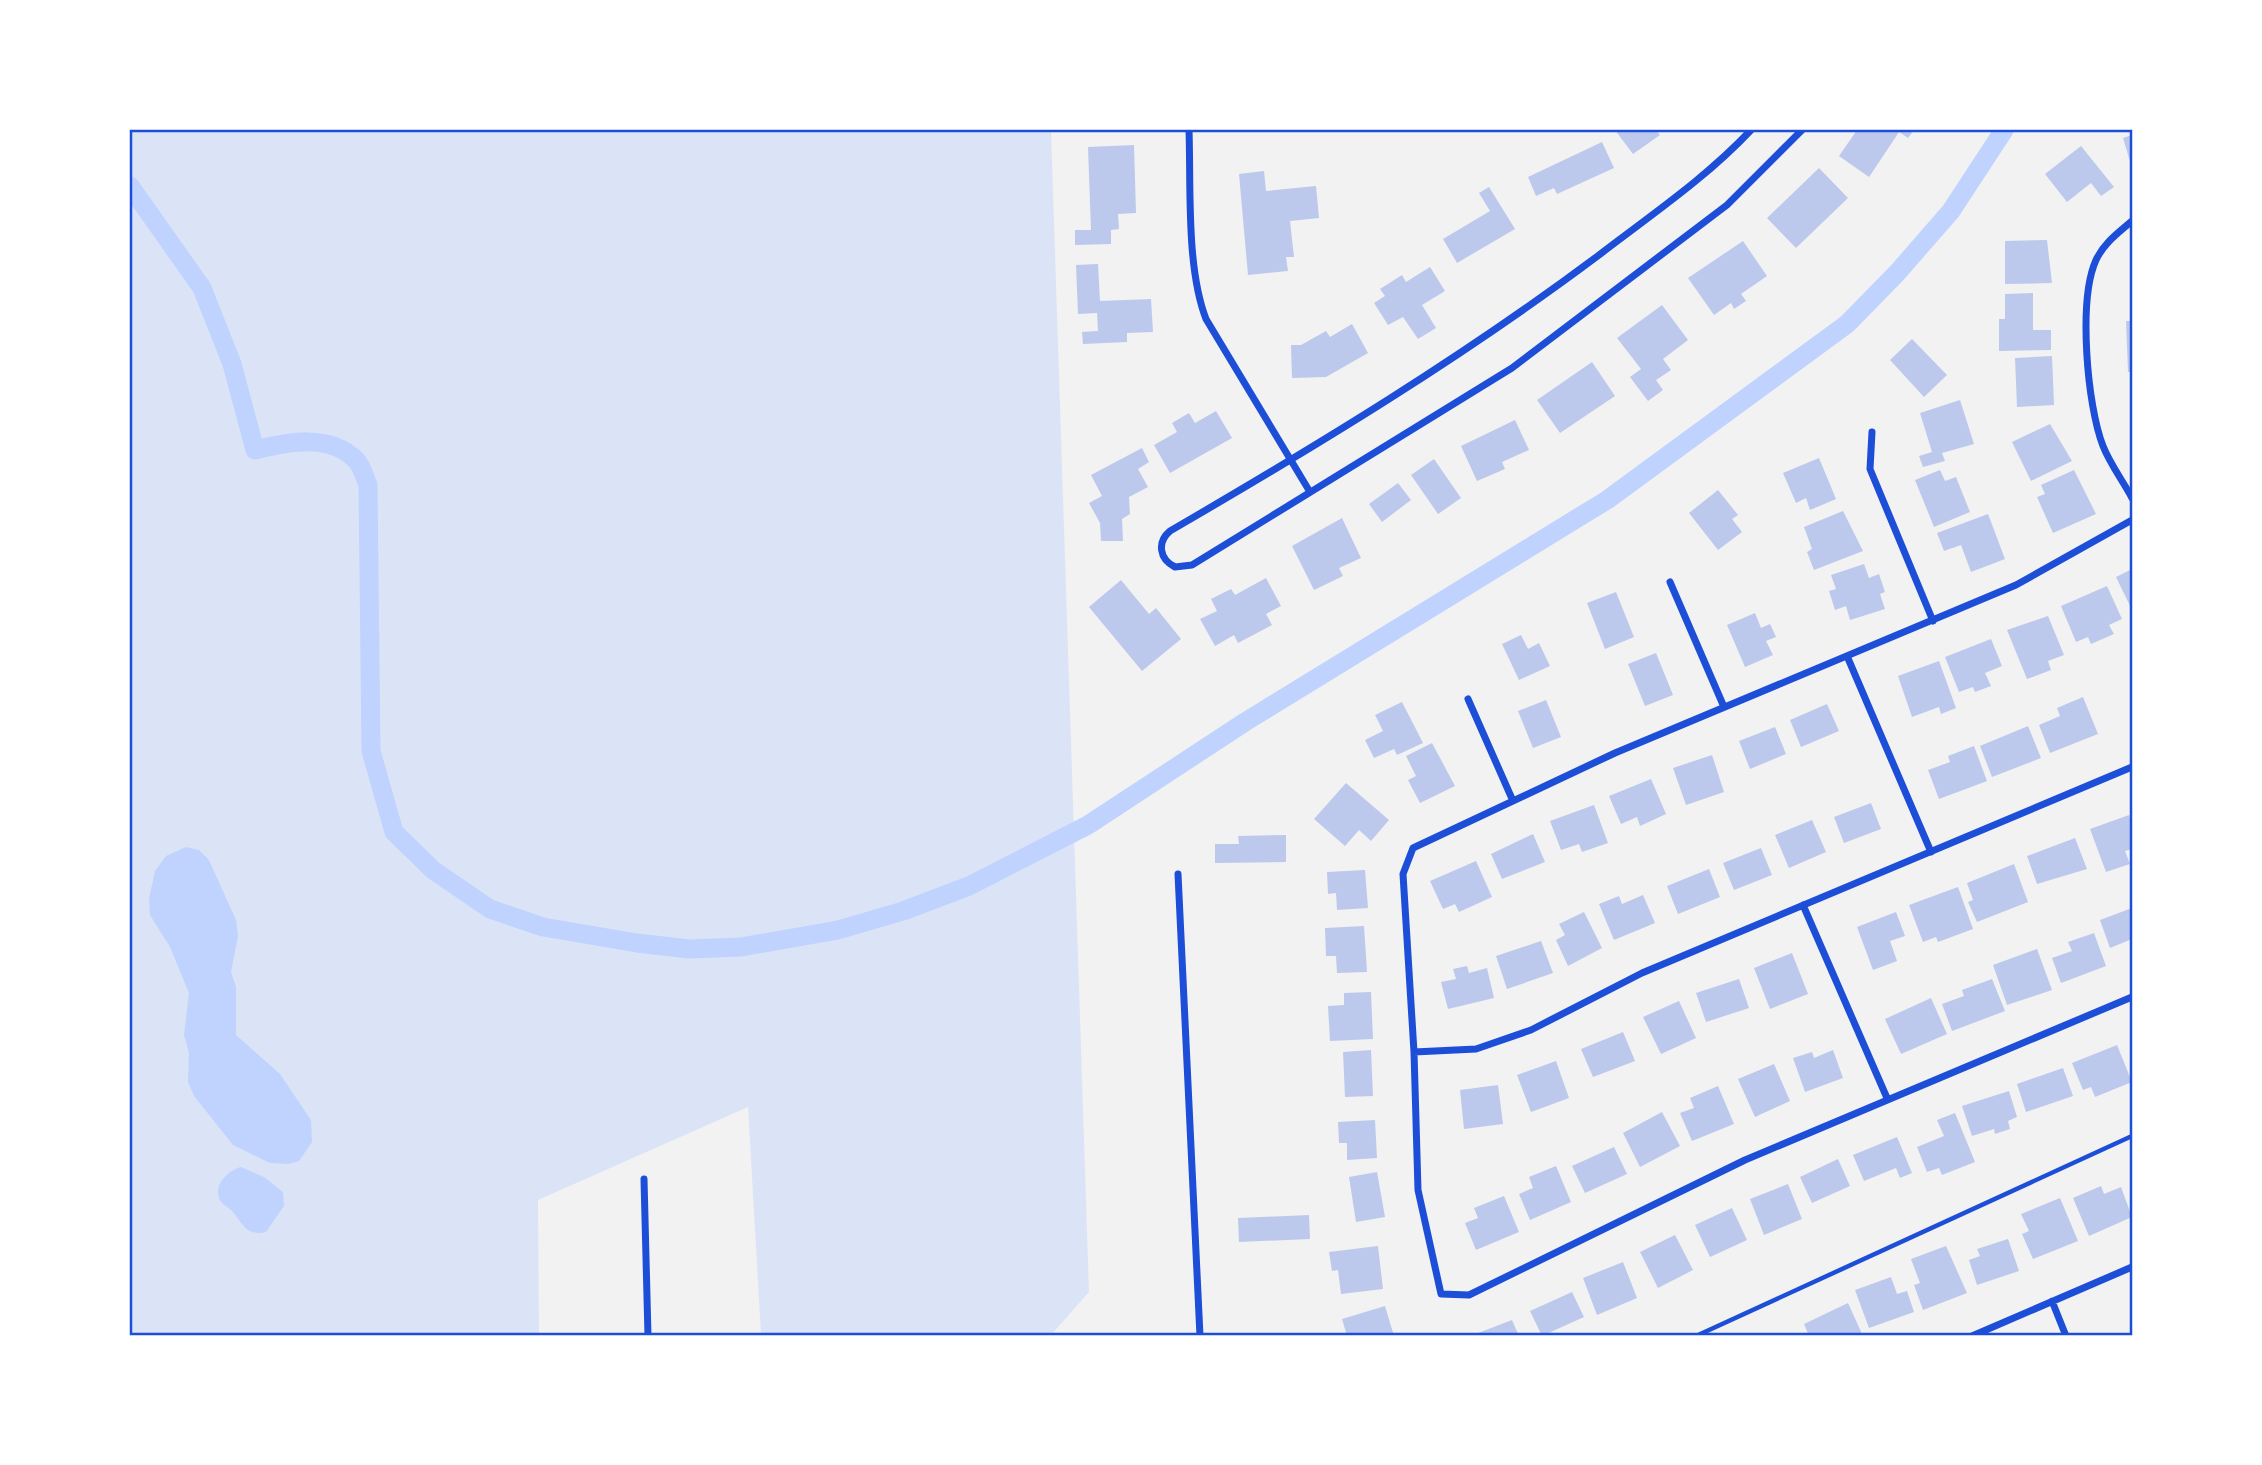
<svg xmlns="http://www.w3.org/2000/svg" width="2262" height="1465" viewBox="0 0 2262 1465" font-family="Cabin,sans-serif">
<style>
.green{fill:#dbe4f7}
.water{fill:#bfd3fe}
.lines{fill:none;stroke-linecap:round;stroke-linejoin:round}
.canal{stroke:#bfd3fe;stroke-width:19}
.building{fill:#bdc9ec}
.service{stroke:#1d4ed8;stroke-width:4.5}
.minor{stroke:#1d4ed8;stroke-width:7}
.neatline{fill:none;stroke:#1d4ed8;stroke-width:2.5}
</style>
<rect width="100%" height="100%" fill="#f2f2f2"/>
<!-- green -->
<path class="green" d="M130 130H1051L1089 1292 1051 1335H761L748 1107 538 1200 539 1335 130 1336Z"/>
<!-- water -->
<path class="water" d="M186 847 199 850 209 860 236 920 238 936 231 972 236 987V1035L280 1074 311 1120 312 1142 299 1161 288 1164 270 1163 233 1145 194 1096 188 1082 189 1053 184 1035 189 993 170 947 150 915 149 899 155 871 166 856Z
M241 1167 264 1177 283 1192 284 1206 266 1232C247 1237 243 1224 232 1211 229 1208 222 1204 220 1200 212 1185 229 1170 241 1167Z"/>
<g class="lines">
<!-- canal -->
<path class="canal" d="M130 186 202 288 232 364 255 450C288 442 329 433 356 460 362 466 365 478 368 485L371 751 394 832 433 870 490 909 543 927 637 943 689 949 741 947 838 930 903 911 969 886 1088 825 1245 722 1607 500 1847 324 1897 273 1951 211 2004 130"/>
</g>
<!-- building -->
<path class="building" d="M1615 130H1656L1660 135 1633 154Z
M1857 130H1914L1908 138 1899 132 1869 177 1839 156Z
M2132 135V168L2123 138Z
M1602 142 1614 168 1557 194 1554 188 1536 196 1528 177Z
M1134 145 1136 213 1118 214 1119 229 1111 230V244L1075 245V230H1091L1088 147Z
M2081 146 2114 187 2101 196 2091 183 2067 202 2045 174Z
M1819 168 1848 198 1796 248 1767 218Z
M1264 171 1266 191 1316 186 1319 218 1290 221 1294 257H1286L1288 271 1248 275 1239 174Z
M1489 187 1515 229 1457 263 1443 239 1490 211 1479 193Z
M2047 240 2052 283 2005 284V241Z
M1743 241 1767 276 1741 294 1746 301 1734 309 1731 303 1714 315 1688 278Z
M1098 264 1100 301 1151 299 1153 332 1127 333V342L1083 344 1082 332 1098 331 1097 313 1078 314 1076 265Z
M1430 267 1445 291 1422 305 1436 328 1418 339 1403 317 1388 325 1374 303 1385 296 1380 289 1402 275 1406 282Z
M2033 293V330H2051V350L1999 351V319H2005V294Z
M1662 305 1688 340 1663 359 1671 370 1656 380 1663 390 1648 401 1630 377 1641 369 1617 338Z
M2126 321H2132V372H2128Z
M1352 324 1368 353 1326 377 1292 378 1291 345H1301L1326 331 1330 337Z
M1912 339 1947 375 1924 397 1890 360Z
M2052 356 2054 405 2017 407 2015 358Z
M1592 362 1615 396 1560 433 1537 400Z
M1960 400 1974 444 1942 453 1945 461 1923 467 1919 456 1932 452 1920 413Z
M1216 411 1232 438 1170 473 1154 445 1177 432 1172 423 1189 413 1195 423Z
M1515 420 1529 450 1502 462 1505 469 1477 481 1461 446Z
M2050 424 2072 461 2031 481 2012 442Z
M1142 448 1149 462 1138 469 1148 487 1129 497 1130 514 1122 519 1123 541H1101L1100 523 1089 503 1102 496 1091 475Z
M1819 458 1836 499 1810 510 1806 498 1796 503 1783 473Z
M1434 459 1461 498 1438 514 1411 475Z
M1940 470 1945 481 1956 477 1970 512 1934 527 1915 480Z
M2074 470 2096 514 2053 533 2037 497 2045 494 2041 485Z
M1398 483 1411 500 1382 522 1369 504Z
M1718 490 1738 515 1732 519 1742 532 1718 550 1689 513Z
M1843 511 1863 551 1814 570 1807 552 1812 549 1804 527Z
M1988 514 2005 559 1971 572 1961 545 1944 551 1937 533Z
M1342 518 1361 558 1339 568 1343 576 1314 590 1292 546Z
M1864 564 1869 578 1879 574 1885 592 1880 594 1885 609 1850 620 1846 606 1835 610 1829 591 1836 589 1831 575Z
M2132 569V610L2116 577Z
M1266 578 1281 606 1266 614 1272 625 1238 643 1234 635 1215 646 1200 619 1217 611 1211 599 1231 589 1235 595Z
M1121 580 1149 614 1156 608 1181 639 1142 671 1089 607Z
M2107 586 2122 619 2109 625 2114 634 2091 644 2088 637 2076 642 2061 606Z
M1616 592 1634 637 1605 649 1587 603Z
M1755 613 1761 628 1770 624 1776 637 1766 641 1773 655 1745 667 1727 625Z
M2048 616 2064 655 2048 661 2051 670 2027 679 2007 630Z
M1521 635 1528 649 1539 643 1550 666 1519 680 1502 644Z
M1991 639 2002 666 1985 673 1991 686 1975 692 1973 687 1959 692 1945 657Z
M1656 653 1673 695 1645 706 1628 664Z
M1939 661 1956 708 1941 714 1939 707 1912 717 1898 676Z
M2083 697 2098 734 2050 753 2039 725 2060 716 2057 708Z
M1546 700 1561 737 1533 748 1518 711Z
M1402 702 1423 743 1397 755 1394 749 1374 758 1365 740 1383 731 1375 715Z
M1827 704 1839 731 1801 747 1790 720Z
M2028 726 2041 758 1992 777 1980 746Z
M1775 727 1786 754 1750 769 1739 741Z
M1432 743 1455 786 1420 803 1408 780 1416 776 1406 756Z
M1974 746 1987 781 1939 799 1928 770 1950 762 1948 756Z
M1712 755 1724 792 1686 805 1673 768Z
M1651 779 1666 814 1640 826 1637 817 1621 824 1609 796Z
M1346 783 1389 820 1371 841 1359 830 1345 846 1314 819Z
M1871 803 1881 829 1844 843 1834 817Z
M1594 805 1608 843 1582 852 1579 844 1561 850 1550 821Z
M2129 815 2132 825V849L2125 851 2130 864 2106 872 2090 829Z
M1812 820 1826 852 1789 868 1775 835Z
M1533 834 1545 862 1502 879 1491 854Z
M1286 835V862L1215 863V844H1239L1238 836Z
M2075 838 2087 869 2037 884 2027 856Z
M1761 848 1772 875 1734 890 1723 863Z
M1476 861 1492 897 1459 912 1455 904 1443 909 1430 881Z
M2014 864 2028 902 1977 922 1968 902 1973 900 1967 883Z
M1709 869 1720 897 1678 914 1667 886Z
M1365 870 1368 908 1337 910 1336 893 1328 894 1327 872Z
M1958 887 1973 929 1938 942 1936 937 1923 942 1909 905Z
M1643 895 1655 923 1614 940 1599 904 1619 896 1622 904Z
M2132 908V939L2110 948 2100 920Z
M1584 912 1602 948 1568 966 1556 940 1565 935 1559 924Z
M1896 912 1905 936 1890 941 1897 961 1873 970 1857 927Z
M1364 926 1367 972 1337 973 1336 956H1326L1325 928Z
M2094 933 2106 966 2061 983 2052 958 2072 951 2068 942Z
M1541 941 1553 973 1507 989 1496 956Z
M2037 949 2052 990 2007 1005 1993 965Z
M1792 953 1808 994 1770 1009 1754 968Z
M1467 966 1469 973 1487 968 1494 998 1448 1009 1441 982 1456 979 1453 969Z
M1739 979 1749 1008 1706 1022 1696 993Z
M1992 979 2005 1011 1952 1031 1942 1004 1964 996 1962 990Z
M1371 992 1373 1039 1330 1041 1328 1006 1344 1005V993Z
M1931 998 1947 1034 1901 1054 1885 1019Z
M1679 1001 1696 1038 1661 1054 1643 1017Z
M1623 1032 1635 1061 1593 1077 1581 1049Z
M2117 1045 2132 1082 2095 1097 2091 1087 2083 1090 2072 1063Z
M1371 1050 1373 1096 1345 1097 1343 1052Z
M1833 1050 1843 1078 1805 1092 1793 1058 1812 1052 1814 1058Z
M1556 1061 1569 1098 1531 1112 1517 1075Z
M1774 1064 1790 1101 1755 1117 1738 1079Z
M2063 1068 2073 1096 2026 1112 2017 1084Z
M1498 1085 1503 1124 1464 1129 1460 1090Z
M1718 1086 1734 1124 1692 1141 1680 1113 1694 1108 1690 1098Z
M2009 1091 2017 1117 2008 1121 2010 1129 1995 1134 1994 1129 1972 1136 1962 1106Z
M1662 1112 1680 1146 1640 1167 1623 1133Z
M1955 1113 1975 1162 1942 1175 1939 1168 1927 1172 1917 1147 1944 1136 1937 1120Z
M1375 1120 1377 1158 1347 1160V1143H1339L1338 1122Z
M1897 1137 1912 1173 1900 1178 1896 1168 1864 1181 1853 1155Z
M1614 1147 1627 1174 1585 1193 1572 1166Z
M1838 1159 1850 1186 1812 1203 1800 1177Z
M1556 1166 1571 1202 1530 1220 1519 1194 1533 1188 1529 1177Z
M1377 1172 1385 1217 1356 1222 1349 1177Z
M1788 1184 1802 1219 1764 1235 1750 1199Z
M2101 1186 2104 1194 2121 1187 2132 1217 2089 1236 2073 1198Z
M1504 1196 1519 1232 1476 1250 1465 1223 1478 1218 1474 1208Z
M2060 1198 2078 1241 2033 1259 2022 1234 2029 1231 2021 1214Z
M1732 1208 1747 1240 1710 1257 1695 1225Z
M1309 1215 1310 1239 1239 1242 1238 1218Z
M1675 1235 1693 1270 1658 1288 1640 1252Z
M2008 1239 2019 1271 1977 1285 1969 1260 1980 1256 1977 1249Z
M1378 1246 1383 1289 1341 1294 1338 1270 1332 1271 1329 1252Z
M1946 1246 1967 1293 1923 1310 1914 1285 1920 1283 1911 1259Z
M1623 1262 1637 1298 1597 1315 1583 1278Z
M1891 1277 1897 1294 1907 1291 1914 1312 1869 1328 1855 1290Z
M1572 1292 1584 1317 1542 1336 1530 1311Z
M1848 1303 1863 1336H1809L1804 1324Z
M1385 1306 1394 1336H1347L1342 1319Z
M1512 1320 1519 1336H1473V1335Z"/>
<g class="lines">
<!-- service -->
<path class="service" d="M1696 1336 2132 1136"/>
<!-- minor -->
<path class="minor" d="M1189 130C1191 186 1186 267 1206 319L1310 492
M1751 130C1706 178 1651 215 1599 255 1463 357 1318 445 1170 531 1157 542 1159 559 1175 567L1192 565 1512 368 1727 205 1802 130
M2132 221C2118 233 2104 243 2096 260 2078 300 2087 405 2103 446 2110 464 2123 481 2132 498
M1872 432 1870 469 1933 621
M2132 520 2016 585 1615 753 1413 848 1403 874 1414 1052 1418 1190 1441 1294 1469 1295 1745 1160 2132 997
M1670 582 1724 707
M1847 656 1931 852
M1468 699 1513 801
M1178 874 1200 1336
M1803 905 1887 1098
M1414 1052 1476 1049 1531 1030 1642 973 2132 767
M644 1179 648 1336
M2052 1301 2066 1336
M1972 1336 2132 1267"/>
</g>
<!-- border -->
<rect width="2262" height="1465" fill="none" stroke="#ffffff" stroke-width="262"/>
<rect x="131" y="131" width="2000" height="1203" class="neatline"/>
</svg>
